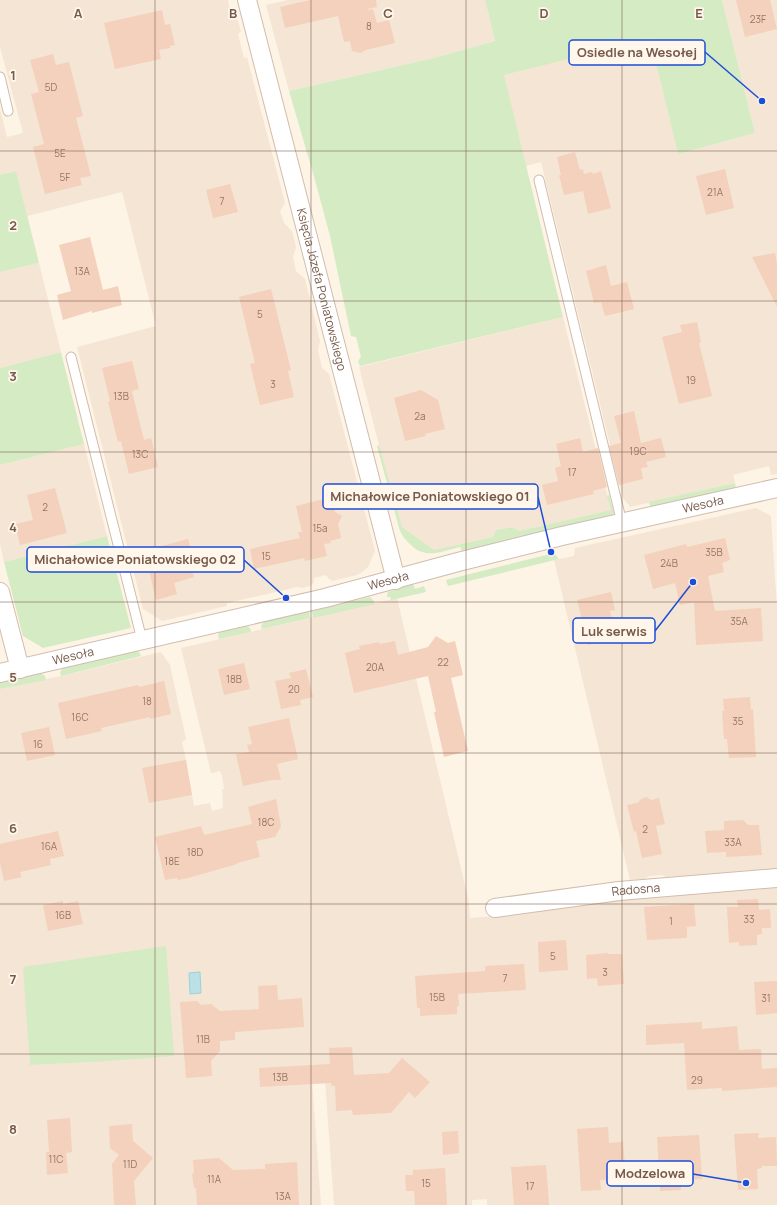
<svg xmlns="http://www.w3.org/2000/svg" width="777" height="1205" viewBox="0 0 777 1205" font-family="Manrope,sans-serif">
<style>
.residential{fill:#f5e5d4;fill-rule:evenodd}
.green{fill:#d4ebc3}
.water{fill:#b9e1e7;stroke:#9fd1d9}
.building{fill:#f3d1bc}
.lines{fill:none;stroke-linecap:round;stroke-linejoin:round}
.lane-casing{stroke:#d1bdae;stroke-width:11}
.street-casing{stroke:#d1bdae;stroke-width:20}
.lane{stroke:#fff;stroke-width:9}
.street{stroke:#fff;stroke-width:18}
.grid{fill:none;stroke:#77594a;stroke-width:1;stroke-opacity:0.55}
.labels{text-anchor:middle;stroke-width:3.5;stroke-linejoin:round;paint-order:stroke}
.number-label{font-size:10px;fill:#967766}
.street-label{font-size:12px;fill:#77594a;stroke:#fff7ec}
.grid-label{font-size:13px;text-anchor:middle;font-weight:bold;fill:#77594a;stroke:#fff7ec;stroke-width:3.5;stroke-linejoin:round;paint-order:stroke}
.leader{fill:none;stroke:#1d4ed8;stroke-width:1.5}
.callout-dot{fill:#1d4ed8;stroke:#fff7ec;stroke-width:1.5}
.callout{fill:#fff7ec;stroke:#1d4ed8;stroke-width:1.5}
.callout-label{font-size:13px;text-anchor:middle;font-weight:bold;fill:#77594a}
</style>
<rect width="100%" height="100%" fill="#fdf4e6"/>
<!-- residential -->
<path class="residential" d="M0 0H228L230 11 236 14 241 32 238 34 244 58 247 57 285 203 280 211 284 223 292 231 294 238 296 248 293 257 296 271 305 279 320 341 318 350 322 368 329 374 375 551 368 567 362 572 357 575 332 581 329 579 326 575 314 578V582L311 586 302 588 297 587 289 589 227 603V606L162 621 143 609 77 347 156 326 122 192 27 216 16 171 0 175V109L7 137 23 133 0 47Z
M288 0H485L495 41 434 58 289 91 266 5Z
M722 0H777V474L771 475 769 466 733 475 735 483 630 507 623 498 541 162 526 166 503 75 650 39 678 154 755 133Z
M39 263 61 352 0 368V272Z
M563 317 611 510 519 531 513 527 496 530 493 537 434 550 402 527 383 461 359 367Z
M84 444 107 536 4 562 0 544V465Z
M756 508 771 516 777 608V870L666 877 662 875 649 876 645 879 630 880 554 560 574 556 575 548Z
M397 598 469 902 470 918 495 916 577 903 777 885V1205H487V1199L472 1200V1205H334L325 1080H312L321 1205H0V689L61 676 161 652 170 665 181 716 186 739 182 742 186 760 194 806 210 803 212 811 223 808 222 789H224L222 776 220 771 211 773 181 648ZM24 969 94 1062 30 1065Z"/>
<!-- green -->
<path class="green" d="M485 0H722L755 133 678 154 650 39 504 75 563 317 360 366 358 361 361 357 356 337 351 336 330 236 315 180 289 91 434 58 495 41Z
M16 171 39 263 0 272V175Z
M61 352 84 444 0 465V368Z
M379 445 402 527 434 550 493 537 496 530 513 527 519 531 611 510 607 496 609 495 614 514 612 518 463 553 460 547C442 551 426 560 411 545 405 540 401 534 399 528L377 446Z
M735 483 736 489 651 509 649 502Z
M107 536 131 628 43 648 23 636 4 562Z
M554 553 559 559 448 586 446 580Z
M413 584 415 589 424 586 426 592 391 600 390 597H387V595L388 592Z
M370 597 373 600 375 604 313 618 312 611Z
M309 611 310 618 262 629 261 626 264 622Z
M247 626 250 628 251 632 219 639 218 635 220 632Z
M137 651 140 653 141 656 61 676 60 672 63 668Z
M41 673 45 676 46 680 0 689V683Z
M166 946 174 1056 94 1062 30 1065 23 967Z"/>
<!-- water -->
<path class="water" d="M200 972 201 993 190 994 189 973Z"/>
<!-- building -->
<path class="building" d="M310 0H376L377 7 367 9 368 10 373 9 377 23 389 20 395 43 366 50 360 53 352 51 350 41 344 42 338 16 285 28 280 7Z
M736 0H770L777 29 745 37Z
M162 10 165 25 170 24 175 45 170 46V48L159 50 161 59 115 69 104 23Z
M53 54 56 65 69 62 83 116 76 118 91 176 80 178 82 185 45 194 33 147 44 144 31 94 39 92 30 60Z
M575 152 580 170 583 169 584 174 592 172 593 174 601 171 611 208 588 214 583 191 564 195 559 175H561L557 157Z
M725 169 734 208 706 215 696 176Z
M230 184 238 212 213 218 206 190Z
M90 237 103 290 118 286 122 305 92 313V311L63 320 57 295 71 291 59 245Z
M775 253 777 264V307L752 257Z
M606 265 611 286 627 282 634 309 605 316 601 302 594 303 586 271Z
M271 289 291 370 288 371 294 397 260 405 250 364 255 363 239 297Z
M697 322 701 342 699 343 712 396 679 404 662 337 682 332 680 325Z
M132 361 139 389 132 391 138 416 144 440 151 438 158 467 129 474 121 441 118 442 108 402 110 401 102 368Z
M421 390 438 400 445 429 425 434 426 436 405 441 394 398Z
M634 411 641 443 661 438 666 457 646 462 648 467 641 468 643 479 619 485 609 446 621 443 614 416Z
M580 438 583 452 598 448 607 487 593 491 594 494 547 505 542 485 558 481 555 468 561 466 556 444Z
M55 488 67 533 20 545 15 524 33 520 27 495Z
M332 497 335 512 342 516 338 524 341 538 330 541 331 543 324 544 327 556 305 561 304 558 254 569 250 549 300 538 298 532H302L296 506Z
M725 538 730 560 722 563 724 572 708 576 715 611 761 608 763 641 696 645 694 602 680 605 675 583 653 589 644 555 686 544 687 547Z
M188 539 195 565 191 566 194 577 174 583 177 594 156 600 149 571 152 570 147 550Z
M611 592 615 610 610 611 617 638 588 645 587 641 580 643 576 626 583 624 577 600Z
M436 636 448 643 455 641 463 675 451 678 468 751 444 757 434 712H436L428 676 354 693 345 653 360 649 359 646 379 642 380 644 395 641 398 655 428 647Z
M244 663 250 689 224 695 218 669Z
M306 669 313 697 300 700 301 705 281 709 275 681 291 678 289 673Z
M164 681 171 714 150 719V717L101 728 102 731 66 739 58 703 138 685 139 687Z
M750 697 751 710 753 709 756 757 729 758 727 739H724L722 711H724L723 699Z
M289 718 298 759 277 764 281 780H272L243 786 236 754 249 752 247 745 252 744 248 727Z
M49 727 55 755 27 761 21 733Z
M186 760 192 795 149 803 142 768Z
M647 797 651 800 659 798 665 824 656 826 662 854 642 858 636 831 634 832 627 805 638 803 641 799Z
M276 799 281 826 275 837 256 841 260 857 237 863V864L188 878 178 880 177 878 165 880 155 837 201 826 204 835 252 824 248 807Z
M743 820 748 825H759L762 855 726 857V852L707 853 705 831 724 830V821Z
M58 831 64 856 50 859 51 865 20 872 22 877 4 881 0 863V844Z
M758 899 759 910 770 909 771 928H762V934L757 935V945L739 946V942L729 943 727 907H738L737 900Z
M63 901V904L78 901 83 924 48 931 43 905Z
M694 904 696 926 687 927V938L647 940 644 907Z
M566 940 568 970 539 972 538 942Z
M608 953V954H622L624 984 598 986 597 978 587 979 586 955Z
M524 964 526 990 458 994 459 1006H457V1014L420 1016V1008H417L415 976 485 971V966Z
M777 981V1013L756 1015 754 982Z
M277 985 278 1000 302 998 304 1027 235 1032V1040L220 1041V1051L211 1061 212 1076 186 1078 180 1002 197 1001 201 1005 211 1004 220 1011 259 1009 258 986Z
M702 1022V1029L737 1026 739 1050 761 1049 762 1069 777 1068V1087L722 1091V1088L687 1090 684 1043 646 1045V1025Z
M352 1047 354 1075 389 1073 402 1058 430 1082 415 1098 409 1092 391 1113 353 1115 352 1110 336 1111 335 1086H332L331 1083 260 1087 259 1068 330 1064 329 1048Z
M70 1118 72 1152 66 1153 68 1173 47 1175 46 1152H49L47 1120Z
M132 1124 133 1141 153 1158 134 1181 136 1205H114L112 1164 119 1155 110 1148 109 1126Z
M608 1127 609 1143 623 1142 626 1179 600 1180 601 1190 581 1191 577 1129Z
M458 1131 459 1153 443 1155 442 1132Z
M759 1133 758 1138 776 1137 777 1166H762V1168L757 1169 758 1189 738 1190 734 1134Z
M699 1135 702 1179 680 1180 681 1190 660 1191 657 1137Z
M219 1158 233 1170 265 1169V1164L297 1162 299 1205H197L196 1188H194L192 1174 194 1173 193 1160Z
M546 1165 549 1205H514L511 1167Z
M445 1168 447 1205H415L414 1191H406L405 1175H413V1170Z"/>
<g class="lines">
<!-- lane casing -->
<g class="lane-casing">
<path id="lane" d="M0 77 8 111
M539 180 622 523
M71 357 142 640"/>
</g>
<!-- street casing -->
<g class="street-casing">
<g id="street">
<path id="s1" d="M247 0 396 580"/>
<path d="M0 592 20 669"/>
<path id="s2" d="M0 673 325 598 458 562 562 536 777 488"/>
<path id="s3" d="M495 908 619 891 777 878"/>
</g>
</g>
<!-- lane -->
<use href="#lane" class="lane"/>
<!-- street -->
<use href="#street" class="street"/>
</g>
<!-- grid -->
<path class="grid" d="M155 0V1205M311 0V1205M466 0V1205M622 0V1205M0 151H777M0 301H777M0 452H777M0 602H777M0 753H777M0 904H777M0 1054H777"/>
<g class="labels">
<!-- number labels -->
<g class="number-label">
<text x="758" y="23">23F</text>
<text x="369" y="30">8</text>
<text x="51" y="91">5D</text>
<text x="60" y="157">5E</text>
<text x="65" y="181">5F</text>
<text x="715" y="196">21A</text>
<text x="222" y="205">7</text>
<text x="82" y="275">13A</text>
<text x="260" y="318">5</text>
<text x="691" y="384">19</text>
<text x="273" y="388">3</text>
<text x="121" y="400">13B</text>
<text x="420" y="420">2a</text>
<text x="638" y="455">19C</text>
<text x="140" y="458">13C</text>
<text x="572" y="476">17</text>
<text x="45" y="511">2</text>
<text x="320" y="532">15a</text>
<text x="714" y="556">35B</text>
<text x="266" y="560">15</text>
<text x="669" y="567">24B</text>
<text x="739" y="625">35A</text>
<text x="443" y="666">22</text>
<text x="375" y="671">20A</text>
<text x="234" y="683">18B</text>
<text x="294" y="693">20</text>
<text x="147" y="705">18</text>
<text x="80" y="721">16C</text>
<text x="738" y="725">35</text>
<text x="38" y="748">16</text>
<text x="266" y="826">18C</text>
<text x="645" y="833">2</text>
<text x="733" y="846">33A</text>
<text x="49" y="850">16A</text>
<text x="195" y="856">18D</text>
<text x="172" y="865">18E</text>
<text x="63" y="919">16B</text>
<text x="749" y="923">33</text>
<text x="671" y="925">1</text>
<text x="553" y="960">5</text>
<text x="605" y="976">3</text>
<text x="505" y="982">7</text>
<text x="437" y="1001">15B</text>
<text x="766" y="1002">31</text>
<text x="203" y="1043">11B</text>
<text x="280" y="1081">13B</text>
<text x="697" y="1084">29</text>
<text x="56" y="1163">11C</text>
<text x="130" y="1168">11D</text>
<text x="214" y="1183">11A</text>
<text x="426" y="1187">15</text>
<text x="530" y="1190">17</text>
<text x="283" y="1200">13A</text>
</g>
<!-- street labels -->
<g class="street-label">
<text dy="4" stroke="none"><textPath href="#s1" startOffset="299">Księcia Józefa Poniatowskiego</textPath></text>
<text dy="4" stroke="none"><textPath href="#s2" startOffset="723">Wesoła</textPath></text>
<text dy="4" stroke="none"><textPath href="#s2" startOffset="399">Wesoła</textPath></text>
<text dy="4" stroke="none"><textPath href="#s2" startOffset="75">Wesoła</textPath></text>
<text dy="4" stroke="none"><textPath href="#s3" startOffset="142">Radosna</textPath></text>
</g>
</g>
<g class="grid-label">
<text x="78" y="18">A</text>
<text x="233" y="18">B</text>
<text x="388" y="18">C</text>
<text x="544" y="18">D</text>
<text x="699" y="18">E</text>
<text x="13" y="80">1</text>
<text x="13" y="230">2</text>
<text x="13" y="381">3</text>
<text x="13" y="532">4</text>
<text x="13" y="682">5</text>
<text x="13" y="833">6</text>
<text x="13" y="984">7</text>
<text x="13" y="1134">8</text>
</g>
<!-- callouts -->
<path class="leader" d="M762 101L705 52M551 552L538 497M286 598L244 560M693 582L655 631M746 1183L693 1174"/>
<g class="callout-dot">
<circle cx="762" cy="101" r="4"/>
<circle cx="551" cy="552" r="4"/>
<circle cx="286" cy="598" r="4"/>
<circle cx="693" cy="582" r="4"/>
<circle cx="746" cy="1183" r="4"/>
</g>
<g class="callout">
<rect x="569" y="40" width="136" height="25" rx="4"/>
<rect x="323" y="484" width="215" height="25" rx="4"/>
<rect x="27" y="547" width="217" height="25" rx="4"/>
<rect x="573" y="618" width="82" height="25" rx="4"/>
<rect x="607" y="1161" width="86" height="25" rx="4"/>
</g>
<g class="callout-label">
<text x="637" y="57">Osiedle na Wesołej</text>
<text x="430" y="501">Michałowice Poniatowskiego 01</text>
<text x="135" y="564">Michałowice Poniatowskiego 02</text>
<text x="614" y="636">Luk serwis</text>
<text x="650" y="1178">Modzelowa</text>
</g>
</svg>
